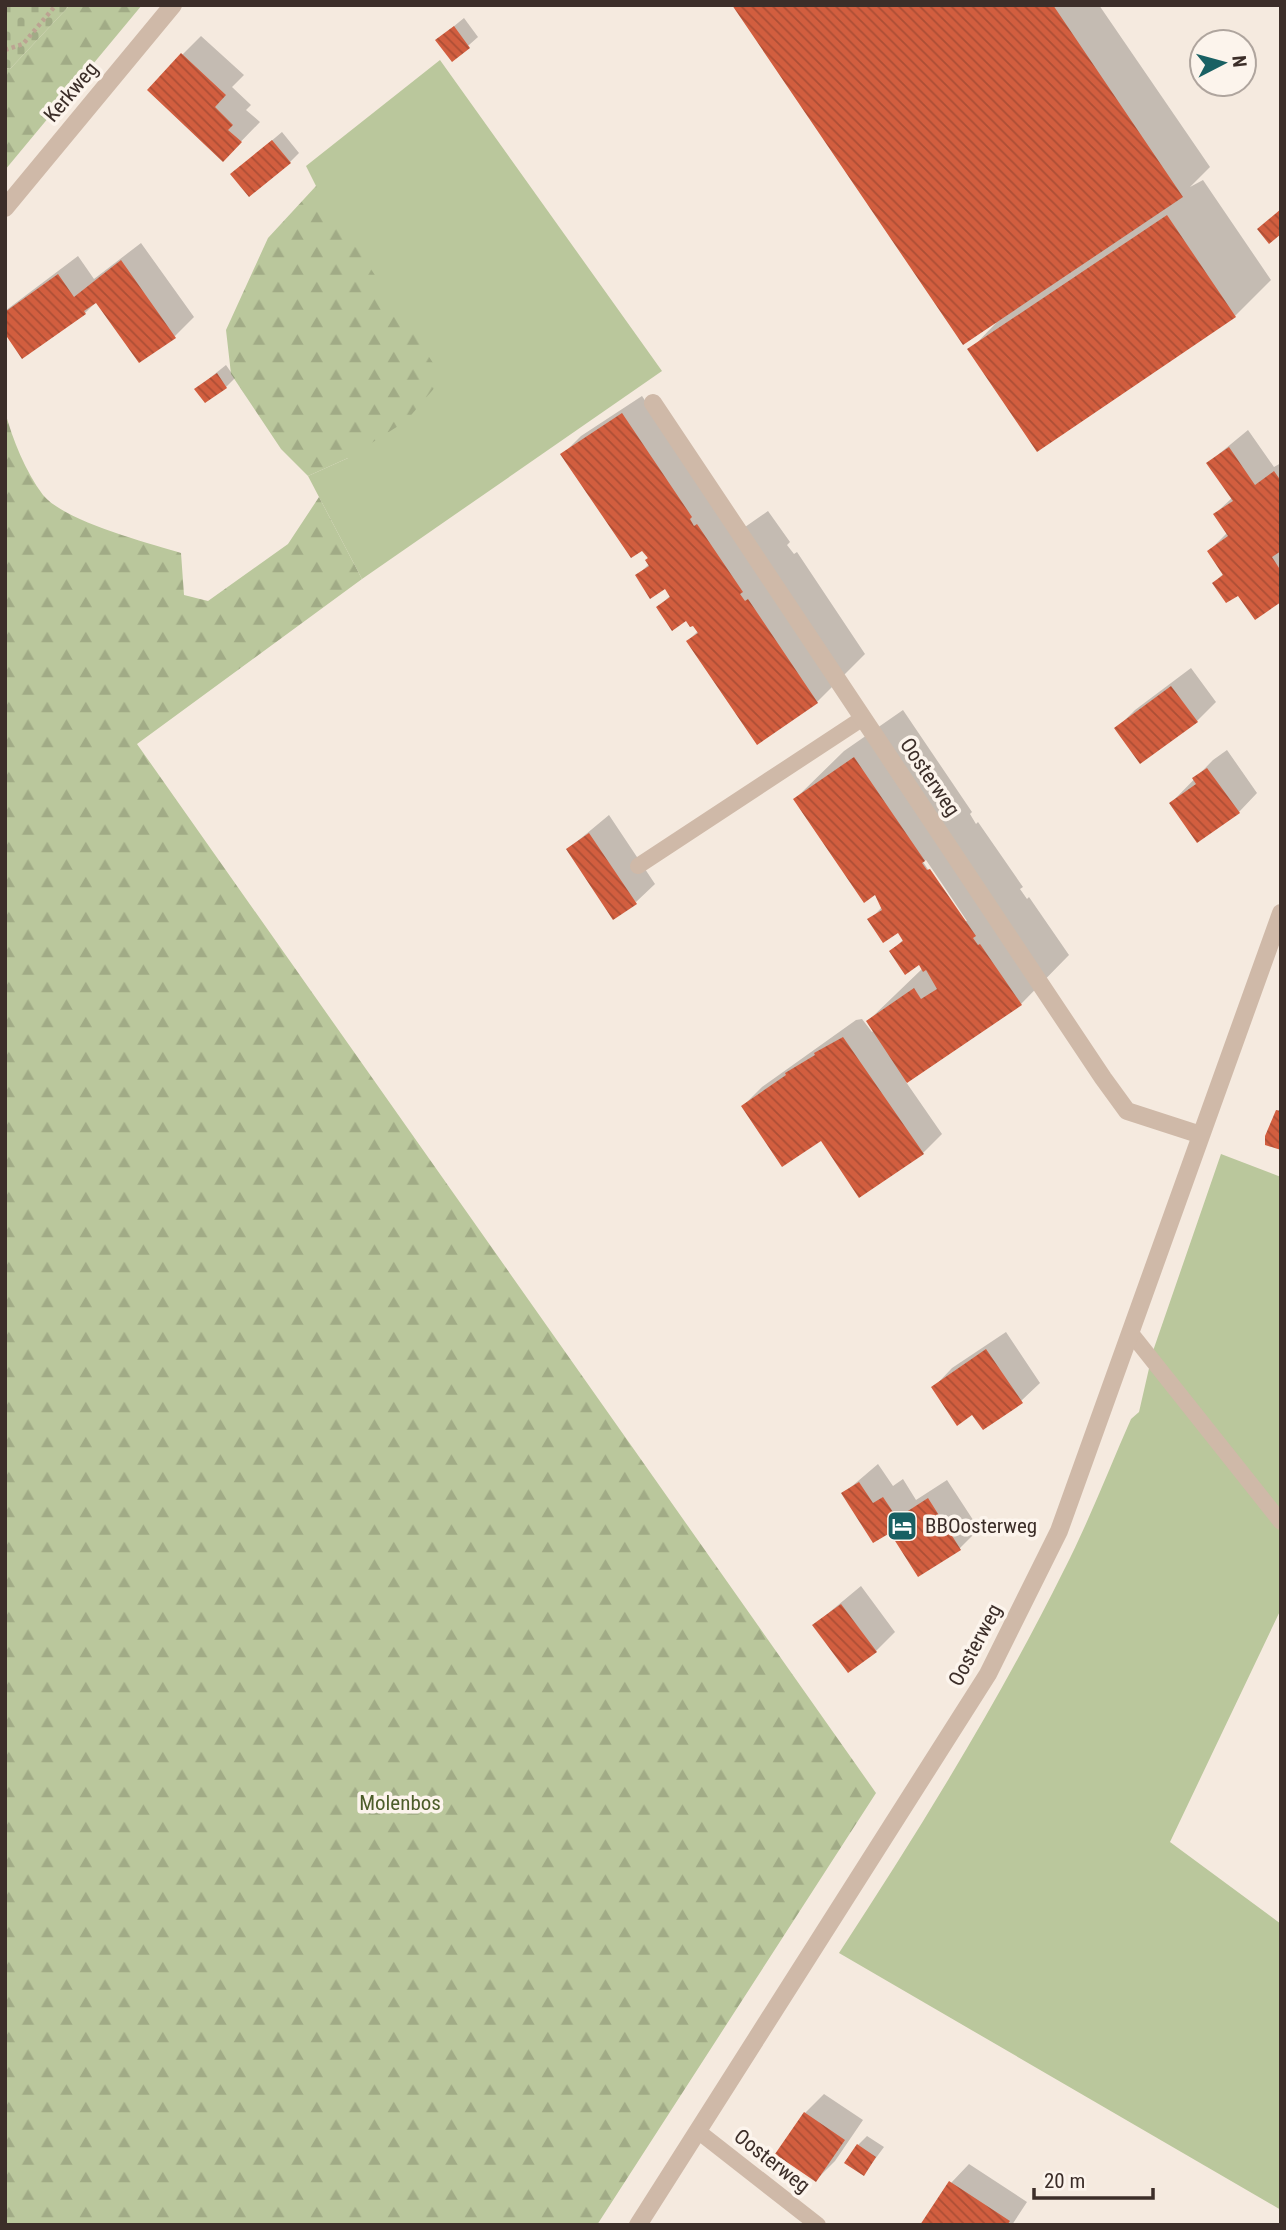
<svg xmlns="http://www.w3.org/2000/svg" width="1286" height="2230" viewBox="0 0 1286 2230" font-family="'Roboto Condensed',sans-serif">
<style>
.green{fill:#bac79c}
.forest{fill:url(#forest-firs)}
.cemetery{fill:url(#cemetery-stones)}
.shadow{fill:#0003;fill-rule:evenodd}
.building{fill:url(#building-back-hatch)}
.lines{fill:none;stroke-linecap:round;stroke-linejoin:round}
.path{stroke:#bca392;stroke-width:4.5;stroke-dasharray:3.5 3.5;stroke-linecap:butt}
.service{stroke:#cfb9a8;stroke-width:16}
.minor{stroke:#cfb9a8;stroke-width:18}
.labels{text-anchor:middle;stroke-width:7;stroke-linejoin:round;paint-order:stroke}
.street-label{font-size:21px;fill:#3c2e29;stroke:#fcf4ec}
.poi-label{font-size:21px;fill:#3c2e29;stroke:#fcf4ec;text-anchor:start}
.park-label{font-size:21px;fill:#4c5d2a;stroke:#fcf4ec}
</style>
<defs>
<pattern id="forest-firs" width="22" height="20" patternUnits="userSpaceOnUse" patternTransform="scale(1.75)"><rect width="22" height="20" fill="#bac79c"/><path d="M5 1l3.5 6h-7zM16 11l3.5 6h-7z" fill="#a1ab86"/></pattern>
<pattern id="cemetery-stones" width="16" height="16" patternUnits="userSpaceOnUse" patternTransform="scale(1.75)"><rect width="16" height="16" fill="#bac79c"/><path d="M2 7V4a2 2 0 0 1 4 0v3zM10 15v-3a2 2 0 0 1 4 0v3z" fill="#a1ab86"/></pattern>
<pattern id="building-back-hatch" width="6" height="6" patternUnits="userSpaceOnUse" patternTransform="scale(1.75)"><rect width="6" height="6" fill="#d25e3f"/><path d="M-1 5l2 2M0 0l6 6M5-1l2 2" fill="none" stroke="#ac4e35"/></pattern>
</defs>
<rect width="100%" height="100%" fill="#f5eadf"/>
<!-- green -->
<path class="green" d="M440 60 662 371 362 579 308 476 348 458 316 186 306 166Z
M1221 1154 1281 1177V1609L1170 1842 1281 1924V2210L839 1953C920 1829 998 1703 1064 1570 1089 1521 1109 1469 1131 1419L1139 1412 1153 1351Z"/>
<!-- forest -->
<path class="forest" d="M70 5H142L5 170V68L10 69Z
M316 186 443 378 406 421 348 458 308 476 281 449 231 374 226 330 268 238Z
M5 412C13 440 25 471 43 495 64 521 148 543 181 553L184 595 208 601 288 544 319 497 362 579 137 744 876 1793 597 2225H5Z"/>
<!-- cemetery -->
<path class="cemetery" d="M5 5H70L10 69 5 68Z"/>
<!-- shadow -->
<path class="shadow" d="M734 5H1099L1210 167 1190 187 1203 180 1271 280 1235 316 970 350 996 323Z
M464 18 478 37 452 60 437 40Z
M201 36 244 75 232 87 251 105 246 110 260 122 223 160 182 55Z
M282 132 299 153 290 162 232 174Z
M141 243 194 317 175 336 139 361 97 301 85 313 5 331V311L78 256 94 279Z
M226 365 235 378 226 387 196 389Z
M642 396 735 534 768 511 790 542 787 545 794 554 797 552 865 654 817 702 688 641 698 631 687 619 658 607 671 595 665 587 637 576 650 563 643 548 562 455 581 436Z
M1248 430 1274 467 1281 463V601L1238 593 1214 583 1224 573 1209 551 1227 533 1215 514 1233 497 1208 463Z
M1191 668 1216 702 1197 721 1116 729 1135 710Z
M903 710 972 812 970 814 976 824 978 822 1023 887 1020 889 1027 899 1029 897 1069 955 1021 1004 906 1082 942 1134 923 1153 859 1196 821 1139 743 1106 762 1087 856 1020 862 1019 872 1032 874 1030 868 1021 923 968 920 963 891 951 904 939 898 931 870 920 882 907 876 892 795 799 844 751ZM926 860 945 888 942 890 945 888 967 921H963L942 890 923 862Z
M1227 750 1257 793 1239 812 1171 803 1213 760Z
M609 815 655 884 636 902 568 849Z
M1006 1332 1040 1383 1021 1401 973 1413 934 1387 952 1368Z
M878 1464 893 1486 903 1479 916 1500 947 1480 979 1529 960 1548 918 1575 890 1530 844 1493Z
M861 1586 895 1632 876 1651 814 1625Z
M824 2094 863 2120 835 2161 816 2180 778 2154 805 2113Z
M867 2136 884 2147 864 2174 858 2145Z
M969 2164 1027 2202 1012 2225H922L951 2183Z"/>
<!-- building -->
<path class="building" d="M732 5H1053L1183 197 963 345Z
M454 26 470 48 452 62 435 40Z
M181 53 226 95 215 107 233 125 228 130 242 142 223 162 147 90Z
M272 140 291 163 249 197 230 174Z
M1281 209V234L1269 244 1257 229Z
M1167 215 1236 317 1037 452 967 349Z
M121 260 176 338 139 363 96 303 84 311 86 314 22 359 5 334V312L58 274 74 297Z
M217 373 227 388 205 403 194 389Z
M622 413 692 517 690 519 694 526 697 524 743 592 740 594 745 601 748 599 818 703 757 745 686 641 698 633 693 626 690 627 686 621 672 631 656 607 670 597 665 589 650 599 635 575 649 566 645 560 648 558 642 551 631 558 560 454Z
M1229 447 1255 485 1274 471 1281 481V551L1272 557 1281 571V602L1255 620 1238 596 1226 603 1212 583 1223 575 1207 551 1228 536 1213 514 1233 501 1206 463Z
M1171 686 1198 722 1140 764 1114 728Z
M854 757 925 861 922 863 927 870 930 869 976 936 973 938 978 945 980 944 1022 1005 907 1083 866 1021 914 988 921 999 937 989 926 970 923 972 919 965 905 975 889 951 903 941 898 933 883 943 867 919 882 910 875 895 864 903 793 799Z
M1207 768 1240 813 1197 843 1169 803 1196 784 1192 778Z
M589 833 637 904 613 920 566 849Z
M843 1037 924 1154 859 1198 821 1141 782 1167 741 1106 786 1075 785 1073 815 1055 814 1053Z
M1276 1110 1281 1111V1150L1265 1145V1136Z
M986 1349 1023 1403 983 1430 972 1415 957 1426 931 1387Z
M859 1482 873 1503 883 1497 897 1518 928 1498 961 1550 918 1577 890 1533 873 1543 841 1493Z
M841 1604 877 1652 848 1673 812 1625Z
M804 2112 845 2140 816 2182 775 2154Z
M857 2144 876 2157 864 2176 844 2163Z
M949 2181 1010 2221 1007 2225H920Z"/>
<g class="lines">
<!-- path -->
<path class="path" d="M5 50 23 44 56 5"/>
<!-- service -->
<path class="service" d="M638 866 863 718
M1130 1332 1281 1522
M699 2132 818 2225"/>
<!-- minor -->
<path class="minor" d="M5 208 173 5
M653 403 1103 1078 1127 1111 1201 1135
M638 2225 988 1674 1059 1531 1281 913"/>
</g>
<!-- icons -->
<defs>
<g id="hotel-square" transform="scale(1.575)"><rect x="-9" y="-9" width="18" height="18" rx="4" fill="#196063" stroke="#fcf4ec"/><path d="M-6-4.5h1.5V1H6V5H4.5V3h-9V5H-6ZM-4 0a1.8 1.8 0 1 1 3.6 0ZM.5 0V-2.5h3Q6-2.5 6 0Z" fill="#fff"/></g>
</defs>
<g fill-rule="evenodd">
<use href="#hotel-square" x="902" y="1526"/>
</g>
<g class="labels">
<!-- street labels -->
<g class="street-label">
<text transform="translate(71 92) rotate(-50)" y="7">Kerkweg</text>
<text transform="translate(930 777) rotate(56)" y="7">Oosterweg</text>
<text transform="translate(975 1645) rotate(-62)" y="7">Oosterweg</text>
<text transform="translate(772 2161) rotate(38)" y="7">Oosterweg</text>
</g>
<!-- poi labels -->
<g class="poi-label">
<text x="925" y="1533">BBOosterweg</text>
</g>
<!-- park labels -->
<g class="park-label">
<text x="400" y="1810">Molenbos</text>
</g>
</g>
<!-- border -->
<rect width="1286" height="2230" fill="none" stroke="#3c2e29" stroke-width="14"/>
<!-- north arrow -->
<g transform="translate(1223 63) rotate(84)"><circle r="33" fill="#fcf4ec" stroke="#afa59e" stroke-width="2"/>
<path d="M0-5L12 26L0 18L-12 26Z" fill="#196063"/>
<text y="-10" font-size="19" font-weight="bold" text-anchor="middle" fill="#3c2e29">N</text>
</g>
<!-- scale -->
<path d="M1034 2188v10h119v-10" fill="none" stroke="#3c2e29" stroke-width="3.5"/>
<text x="1044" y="2188" font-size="21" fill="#3c2e29" stroke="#fcf4ec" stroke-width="5" paint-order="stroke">20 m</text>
</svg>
